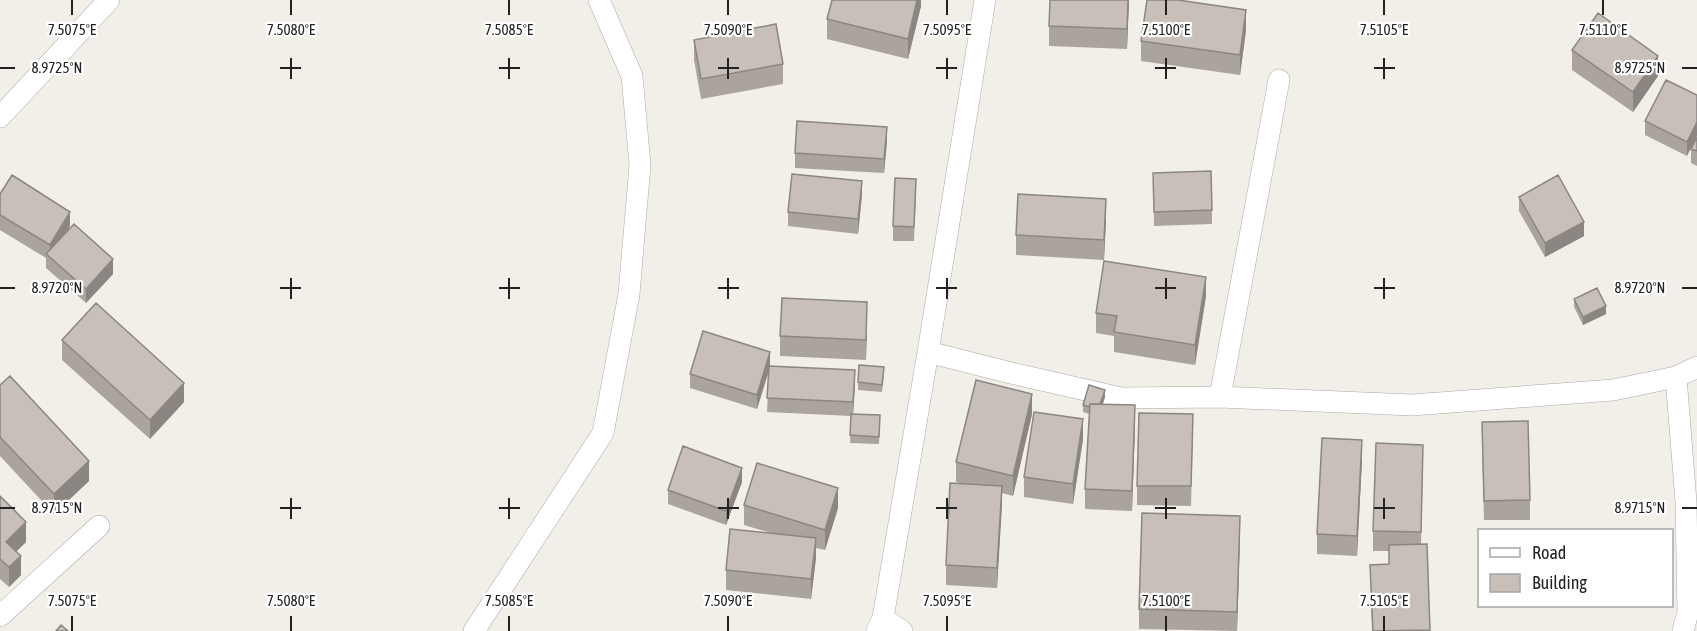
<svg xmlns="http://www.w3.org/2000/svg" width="1697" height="631" viewBox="0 0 1697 631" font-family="'Asap Condensed',sans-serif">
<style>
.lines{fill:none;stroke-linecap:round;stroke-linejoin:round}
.minor-casing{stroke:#a9a9a9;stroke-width:22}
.minor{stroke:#fff;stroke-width:21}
.wall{fill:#aba49e}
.shaded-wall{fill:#8b8681}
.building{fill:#c7bfb8;stroke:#8b8681;stroke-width:1.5}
.ticks{fill:none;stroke:#222;stroke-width:2}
.ticks-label{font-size:15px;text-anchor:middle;fill:#222;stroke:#fff;stroke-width:4.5;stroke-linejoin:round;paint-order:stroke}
</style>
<rect width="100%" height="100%" fill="#f2efe9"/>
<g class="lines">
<!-- minor casing -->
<g class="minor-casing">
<path id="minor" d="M0 117 109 0
M928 352 1011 373 1121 398 1220 397 1412 405 1613 390 1676 377 1697 367
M1676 377 1686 502 1688 612 1683 631
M1220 397 1279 80
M0 616 99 526
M883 618 902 631
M474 631 603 433 629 294 640 165 632 76 599 0
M877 631 883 618 928 352 985 0"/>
</g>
<!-- minor -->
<use href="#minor" class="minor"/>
</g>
<!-- wall -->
<path class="wall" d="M921 0V6L908 59 827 39V19Z
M1129 0 1127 49 1049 46V26Z
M1246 30 1240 75 1141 61V41Z
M694 40 783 64V84L701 99 694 60Z
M1572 50 1658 76 1633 112 1572 70Z
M1697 95 1687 156 1645 135V121Z
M1697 137V166L1691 163V149Z
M887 141 884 173 795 168V153Z
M1153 173 1212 210V224L1154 226Z
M916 193 914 241H893V226Z
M0 194 70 226 66 233 113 274 86 303 46 268V258L0 230Z
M862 195 858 234 788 226V212Z
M1519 197 1584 236 1545 257 1519 211Z
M1106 219 1104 260 1016 255V235Z
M1206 296 1195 365 1114 352V336L1096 333V313Z
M1574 299 1606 314 1583 325 1574 307Z
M867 322 866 360 780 356V336Z
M62 340 184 402 150 439 62 360Z
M770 366 855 384 853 414 880 415 879 444 850 443 851 416 767 412 769 371 757 409 690 388V374Z
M884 375 882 392 858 390V382Z
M0 385 89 481 54 514 0 456Z
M1105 397 1103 404 1135 425 1132 511 1085 509V489L1089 414 1083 412V405Z
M1032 414 1013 496 1002 493 997 588 946 585V565L962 484 956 482V462Z
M1193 434 1191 506 1137 505V486Z
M1083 439 1073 504 1024 497V477Z
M1482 442 1530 500V520H1484Z
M1362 460 1357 556 1317 554V534Z
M1423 465 1421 544H1427L1430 631H1372L1370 565 1389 564V551H1373V531Z
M742 482 726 525 668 504V490Z
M0 496 26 542 16 551 21 575 9 587 0 579Z
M744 505 838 508 825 550 816 548V558L811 599 726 590V570L771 533 744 525Z
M1240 536 1237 631 1139 629V609Z"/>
<!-- shaded-wall -->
<path class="shaded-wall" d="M917 0H921V6L908 59V39Z
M1128 0H1129L1127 49V29Z
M1246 10V30L1240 75V55Z
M1658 56V76L1633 112V92Z
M1697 122V136L1687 156V142Z
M887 127V141L884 173V159Z
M862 181V195L858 234V219Z
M1106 199V219L1104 260V240Z
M70 212V226L51 258 50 257V245Z
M1584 222V236L1545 257V243Z
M113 259V274L86 303V289Z
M1206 277V296L1195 365V345Z
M867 302V322L866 360V340Z
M1606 306V314L1583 325V317Z
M770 352V366L757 409V395Z
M855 370V384L853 417V402Z
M184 383V402L150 439V420Z
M1105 390V397L1098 417V410Z
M1032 394V414L1013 496V476Z
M1135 405V425L1132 511V491Z
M1083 419V439L1073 504V484Z
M1362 440V460L1357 556V536Z
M89 461V481L54 514V494Z
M742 468V482L726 525V511Z
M1002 486V506L997 588V568Z
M838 488V508L825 550V530Z
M1240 516V536L1237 631V612Z
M26 522V542L6 562V542Z
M816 538V558L811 599V579Z
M21 556V575L9 587V567Z"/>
<!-- building -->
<path class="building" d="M832 0H917L908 39 827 19Z
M1050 0H1128L1127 29 1049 26Z
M1147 0H1178L1246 10 1240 55 1141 41Z
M1598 13 1658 56 1633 92 1572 50Z
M776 24 783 64 701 79 694 40Z
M1666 80 1697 95V122L1687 142 1645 121Z
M797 121 887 127 884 159 795 153Z
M1697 137V151L1691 149Z
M1211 171 1212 210 1154 212 1153 173Z
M792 174 862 181 858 219 788 212Z
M12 175 70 212 50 245 0 215V194Z
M1558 175 1584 222 1545 243 1519 197Z
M895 178 916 179 914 227 893 226Z
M1018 194 1106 199 1104 240 1016 235Z
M74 224 113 259 86 289 46 254Z
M1104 261 1206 277 1195 345 1114 332 1117 316 1096 313Z
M1597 288 1606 306 1583 317 1574 299Z
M782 298 867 302 866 340 780 336Z
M96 303 184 383 150 420 62 340Z
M703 331 770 352 757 395 690 374Z
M859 365 884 367 882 385 858 382Z
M769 366 855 370 853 402 767 398Z
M10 376 89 461 54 494 0 437V385Z
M976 380 1032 394 1013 476 956 462Z
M1089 385 1105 390 1100 404H1090L1089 407 1083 405Z
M1090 404 1135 405 1132 491 1085 489Z
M1034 412 1083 419 1073 484 1024 477Z
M1139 413 1193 414 1191 486H1137Z
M851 414 880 415 879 437 850 435Z
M1528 421 1530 500 1484 501 1482 422Z
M1322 438 1362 440 1357 536 1317 534Z
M1376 443 1423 445 1421 532 1373 531Z
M683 446 742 468 726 511 668 490Z
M757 463 838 488 825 530 744 505Z
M950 483 1002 486 997 568 946 565Z
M0 496 26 522 6 542 21 556 9 567 0 559Z
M1142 513 1240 516 1237 612 1139 609Z
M730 529 816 538 811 579 726 570Z
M1427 544 1430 630 1373 631 1370 565 1389 564V545Z
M61 625 68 631H56Z"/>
<!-- ticks -->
<path class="ticks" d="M72 0V15M291 0V15M509 0V15M728 0V15M947 0V15M1166 0V15M1384 0V15M1603 0V15M291 58V79M509 58V79M728 58V79M947 58V79M1166 58V79M1384 58V79M0 68H15M280 68H301M499 68H520M718 68H739M936 68H957M1155 68H1176M1374 68H1395M1682 68H1697M291 278V299M509 278V299M728 278V299M947 278V299M1166 278V299M1384 278V299M0 288H15M280 288H301M499 288H520M718 288H739M936 288H957M1155 288H1176M1374 288H1395M1682 288H1697M291 498V519M509 498V519M728 498V519M947 498V519M1166 498V519M1384 498V519M0 508H15M280 508H301M499 508H520M718 508H739M936 508H957M1155 508H1176M1374 508H1395M1682 508H1697M72 616V631M291 616V631M509 616V631M728 616V631M947 616V631M1166 616V631M1384 616V631"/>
<g class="ticks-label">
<text x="72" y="35">7.5075°E</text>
<text x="291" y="35">7.5080°E</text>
<text x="509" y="35">7.5085°E</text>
<text x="728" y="35">7.5090°E</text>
<text x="947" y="35">7.5095°E</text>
<text x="1166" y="35">7.5100°E</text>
<text x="1384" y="35">7.5105°E</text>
<text x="1603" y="35">7.5110°E</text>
<text x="57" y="73">8.9725°N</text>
<text x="1640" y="73">8.9725°N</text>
<text x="57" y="293">8.9720°N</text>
<text x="1640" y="293">8.9720°N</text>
<text x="57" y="513">8.9715°N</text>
<text x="1640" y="513">8.9715°N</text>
<text x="72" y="606">7.5075°E</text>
<text x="291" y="606">7.5080°E</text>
<text x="509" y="606">7.5085°E</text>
<text x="728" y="606">7.5090°E</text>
<text x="947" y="606">7.5095°E</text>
<text x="1166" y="606">7.5100°E</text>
<text x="1384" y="606">7.5105°E</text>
</g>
<!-- legend -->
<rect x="1478" y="529" width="195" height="78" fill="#ffffff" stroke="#a7a7a7" stroke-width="1.5"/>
<rect x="1490" y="548" width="30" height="9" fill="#ffffff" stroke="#a7a7a7" stroke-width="1.5"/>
<text x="1532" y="559" font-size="18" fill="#222222">Road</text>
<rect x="1490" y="574" width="30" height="18" fill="#c7bfb8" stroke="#a7a7a7" stroke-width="1.5"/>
<text x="1532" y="589" font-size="18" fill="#222222">Building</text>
</svg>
